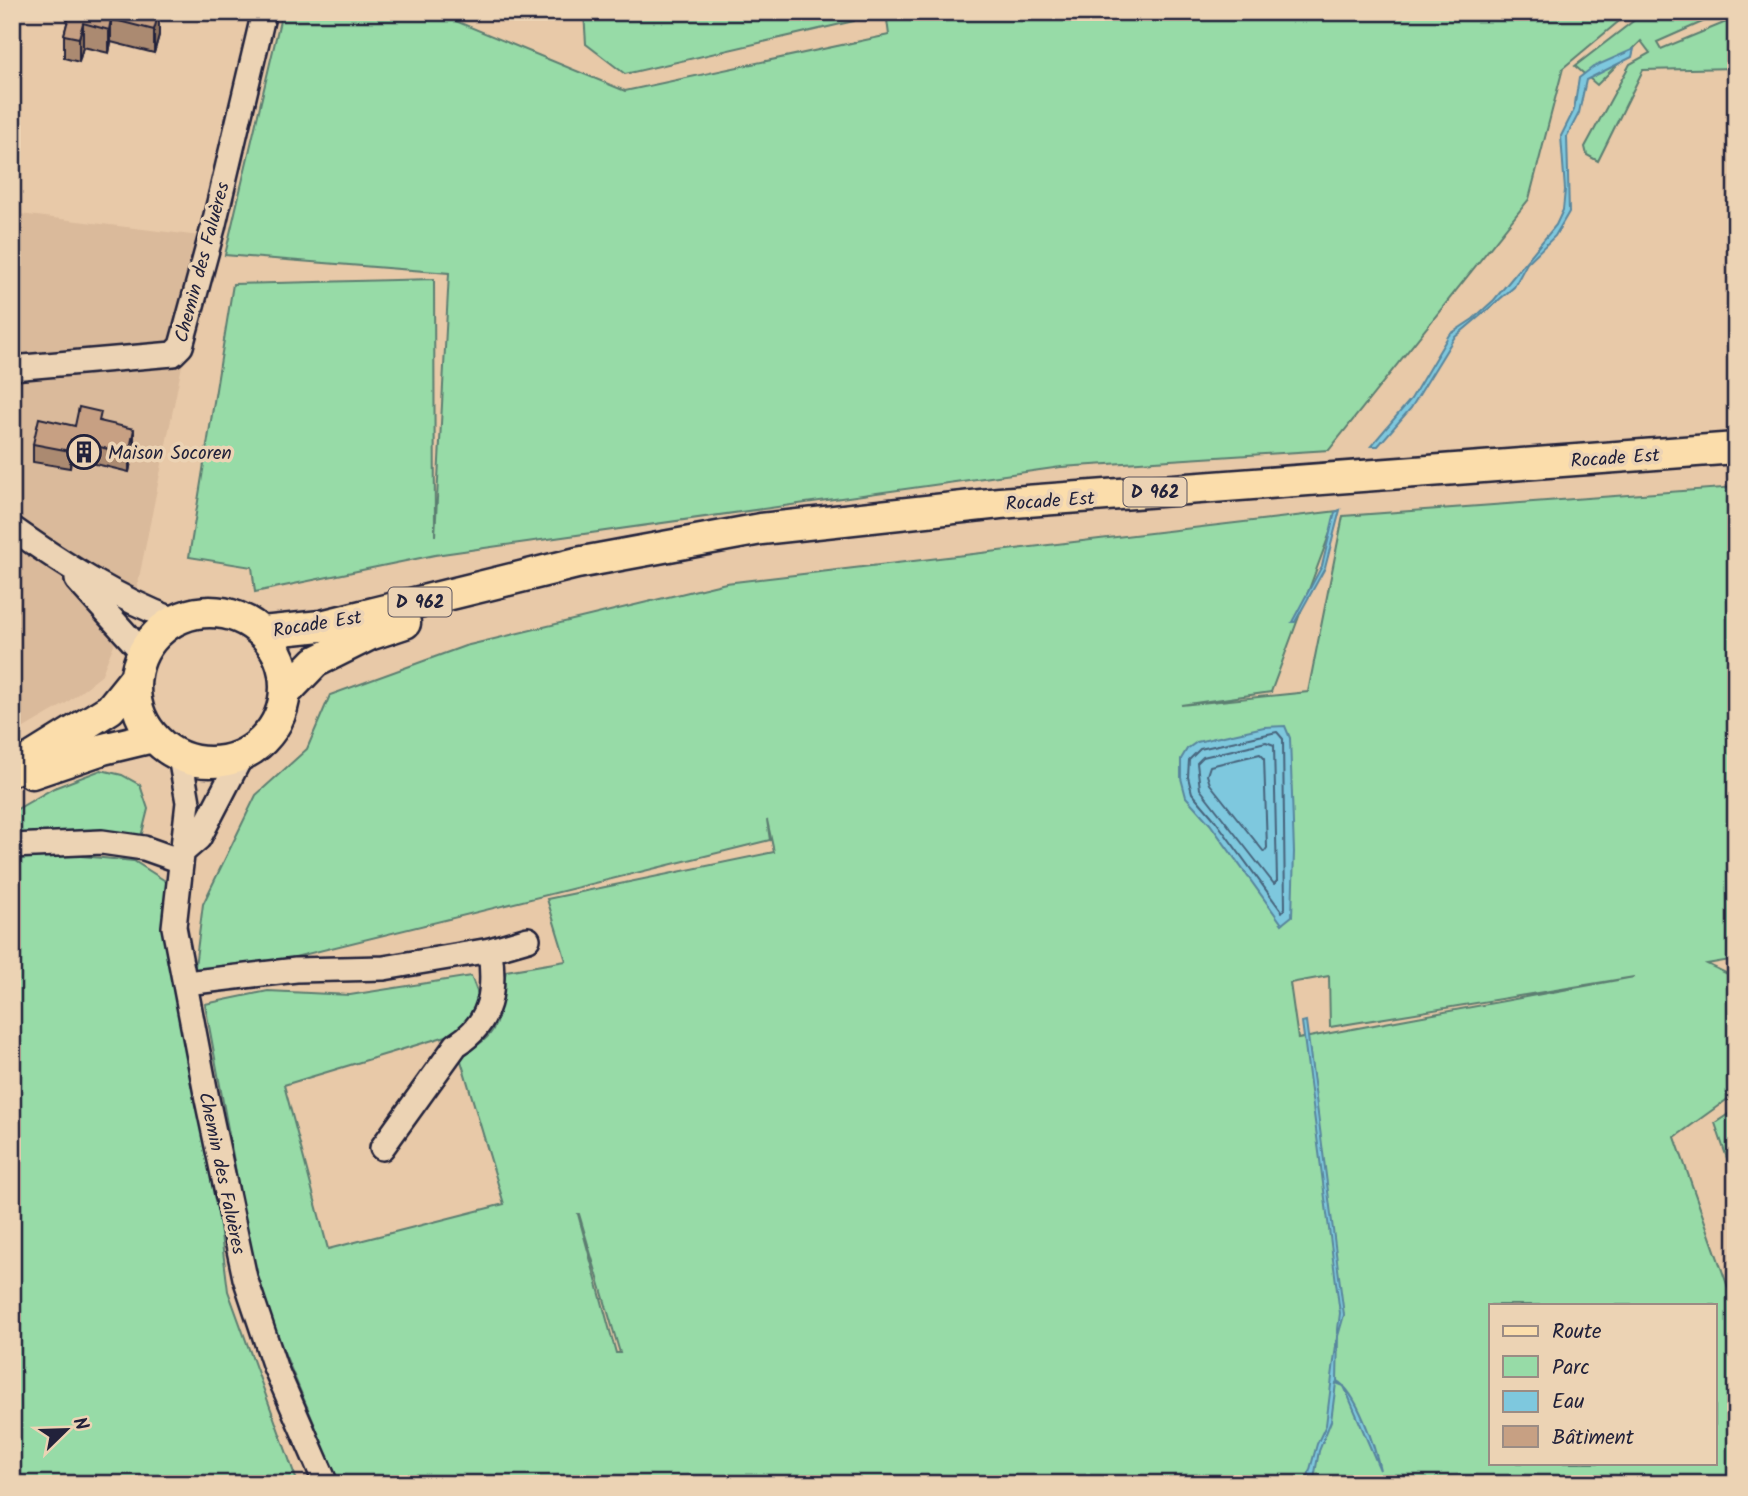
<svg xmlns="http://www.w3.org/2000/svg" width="1748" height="1496" viewBox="0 0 1748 1496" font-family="Kalam,sans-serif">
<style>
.built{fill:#daba9b}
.green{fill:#97dba7;stroke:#5c7e71;stroke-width:2;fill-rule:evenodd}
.water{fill:#7ec8de;stroke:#59869d;stroke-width:2}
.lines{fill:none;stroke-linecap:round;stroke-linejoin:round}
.shore{stroke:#47647c;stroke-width:2}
.minor-casing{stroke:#22223b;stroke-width:28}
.major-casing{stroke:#22223b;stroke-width:35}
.minor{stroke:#ecd3b4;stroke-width:23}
.major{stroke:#fbddab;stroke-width:30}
.wall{fill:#ab8a71;stroke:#22223b;stroke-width:2}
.shaded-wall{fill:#8b705c;stroke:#22223b;stroke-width:2}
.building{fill:#c7a083;stroke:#22223b;stroke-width:2}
.labels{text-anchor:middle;stroke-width:7;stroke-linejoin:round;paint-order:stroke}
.shield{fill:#ecd3b4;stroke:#5f575f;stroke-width:2}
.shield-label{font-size:18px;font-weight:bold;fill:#22223b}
.street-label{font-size:19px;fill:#22223b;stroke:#ecd3b4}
.poi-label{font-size:19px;fill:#22223b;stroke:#ecd3b4;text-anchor:start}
</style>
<rect width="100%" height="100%" fill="#e8c9a8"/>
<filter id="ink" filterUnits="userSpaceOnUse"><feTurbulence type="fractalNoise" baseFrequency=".0143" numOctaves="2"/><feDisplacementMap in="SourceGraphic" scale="14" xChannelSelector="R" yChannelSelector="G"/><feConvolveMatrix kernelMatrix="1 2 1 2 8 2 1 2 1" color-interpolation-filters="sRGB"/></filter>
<g filter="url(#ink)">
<!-- built -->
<path class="built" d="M12 213 216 238 181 370 137 588 101 676 65 704 12 735Z"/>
<!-- green -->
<path class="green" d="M282 12H434L625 91 889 35 886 12H1630L1563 68 1529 199 1329 450 1061 467 435 555 255 592 252 567 189 557 233 284 434 279 435 536 449 273 225 255Z
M584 12H852L854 21 625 74 586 44Z
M1645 12H1725L1657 42 1661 49 1736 18V68L1643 70 1598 161 1587 155 1585 147 1630 64 1650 53 1641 41 1597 85 1575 66Z
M1736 487V959L1707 964 1736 978V1093L1675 1137 1736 1310V1484H331L316 1428 265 1307 251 1254 205 1004 268 991 350 995 471 976 479 997 475 1020 453 1034 284 1085 328 1249 504 1204 459 1054C506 1036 496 1014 506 971L566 961 547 899 774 852 767 820 770 840 193 982 203 904 256 795 307 749 330 695 465 646 726 583 1338 511 1271 692 1181 705 1308 692 1343 516ZM1329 976 1330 1027 1634 977 1298 1039 1290 983ZM578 1214H579L620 1353H616ZM1491 1305H1715V1463H1491Z
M101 770 122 775 140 785 148 809 141 837 12 839V812L54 788Z
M39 852 134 861 178 889 228 1291 298 1484H12V858Z
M1736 1109V1185L1715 1123Z"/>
<!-- water -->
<path class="water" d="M1634 49 1632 57 1586 80 1579 113 1567 136 1569 212 1555 236 1527 263 1514 287 1454 338 1411 408 1378 446H1371L1411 399 1449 335 1473 319 1494 300 1556 225 1563 210 1565 190 1561 136 1574 110 1579 78 1593 67Z
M1340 510 1325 568 1295 622H1292L1322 566 1335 512Z
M1285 726 1290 738 1294 852 1292 916 1282 924 1210 824 1186 797 1181 778V759L1187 749 1197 742 1264 727Z
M1306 1021 1344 1315 1338 1336 1337 1381C1357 1392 1375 1447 1380 1470L1344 1386 1336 1383 1331 1421 1319 1451 1313 1484H1306L1317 1444 1326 1425 1340 1313 1302 1022Z"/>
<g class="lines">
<!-- shore -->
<path class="shore" d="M1277 732 1283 739 1285 908 1282 912 1215 820 1192 793 1188 777 1189 760 1200 749Z
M1266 742 1274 745 1277 881 1274 884 1200 789 1197 763 1203 757Z
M1260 754 1264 758 1267 848 1264 852 1210 784 1207 775 1210 766Z"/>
<!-- minor casing -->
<g class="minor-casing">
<path id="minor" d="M12 368 173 354 181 346 213 228 264 12
M12 528C63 564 116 598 175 620
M77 580 143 653
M180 757 188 802 174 927 207 1099 245 1278 275 1367 326 1484
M12 846 102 842 144 848 181 861
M184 851 199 838 241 757
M186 983 296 970 384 968 490 950 528 939
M382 1148 456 1045C493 1022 495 989 490 950"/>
</g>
<!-- major casing -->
<g class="major-casing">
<path id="major" d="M135 687a75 75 0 1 1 150 0a75 75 0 1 1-150 0Z
M262 632 321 626 577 563 761 529 1000 503 1736 448
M286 692 315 662 369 635 405 623
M12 770 110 709 135 678
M32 773 103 749 153 737"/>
</g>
<!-- minor -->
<use href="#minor" class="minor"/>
<!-- major -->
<use href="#major" class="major"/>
</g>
<!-- wall -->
<path class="wall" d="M70 12H159V35L154 53 111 42 109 53 83 47 79 62 64 58V35Z
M101 421 134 446 129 472 71 458 70 468 33 462V444L75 426Z"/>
<!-- shaded-wall -->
<path class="shaded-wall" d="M154 12H159V35L154 53Z
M111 19V42L109 53V30Z
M83 23V47L79 62V38Z
M134 429V446L129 472V454Z
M71 440V458L70 468V451Z
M17 611V634L12 638V615Z"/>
<!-- building -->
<path class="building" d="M70 12H159L154 30 111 19 109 30 83 23 79 38 64 35Z
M79 407 101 412 99 421 134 429 129 454 71 440 70 451 33 444 39 418 75 426Z
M12 606 17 611 12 615Z"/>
</g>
<!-- icons -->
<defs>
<g id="building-ring" transform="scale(1.75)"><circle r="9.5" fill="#ecd3b4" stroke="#22223b" stroke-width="1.5"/><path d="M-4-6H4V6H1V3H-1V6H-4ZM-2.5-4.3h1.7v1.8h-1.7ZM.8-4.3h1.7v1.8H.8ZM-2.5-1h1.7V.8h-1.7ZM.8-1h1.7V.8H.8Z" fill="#22223b"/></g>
</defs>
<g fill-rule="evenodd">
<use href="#building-ring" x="84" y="452"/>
</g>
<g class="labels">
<!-- shield labels -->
<g class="shield">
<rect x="1123.5" y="477.5" width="63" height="29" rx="5"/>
<rect x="388.5" y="587.5" width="63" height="29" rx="5"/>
</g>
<g class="shield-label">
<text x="1155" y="498">D 962</text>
<text x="420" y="608">D 962</text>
</g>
<!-- street labels -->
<g class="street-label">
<text transform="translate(201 262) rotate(-75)" y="7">Chemin des Faluères</text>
<text transform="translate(1615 457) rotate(-4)" y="7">Rocade Est</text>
<text transform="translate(1050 500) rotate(-4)" y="7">Rocade Est</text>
<text transform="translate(317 623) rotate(-9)" y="7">Rocade Est</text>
<text transform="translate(223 1173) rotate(78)" y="7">Chemin des Faluères</text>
</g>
<!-- poi labels -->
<g class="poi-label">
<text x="108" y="459">Maison Socoren</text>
</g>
</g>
<!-- margin -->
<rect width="1748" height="1496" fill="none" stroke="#ecd3b4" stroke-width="42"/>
<rect x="21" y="21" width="1706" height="1454" fill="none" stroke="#22223b" stroke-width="2.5" filter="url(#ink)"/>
<!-- legend -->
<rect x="1489" y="1304" width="228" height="161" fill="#ecd3b4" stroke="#9b8c84" stroke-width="2"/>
<rect x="1503" y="1326" width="35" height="10" fill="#fbddab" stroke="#9b8c84" stroke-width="2"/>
<text x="1552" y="1338" font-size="21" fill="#22223b">Route</text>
<rect x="1503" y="1356" width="35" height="21" fill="#97dba7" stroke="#9b8c84" stroke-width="2"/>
<text x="1552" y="1374" font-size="21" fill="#22223b">Parc</text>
<rect x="1503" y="1391" width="35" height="21" fill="#7ec8de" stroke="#9b8c84" stroke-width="2"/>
<text x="1552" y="1408" font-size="21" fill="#22223b">Eau</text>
<rect x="1503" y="1426" width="35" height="21" fill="#c7a083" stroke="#9b8c84" stroke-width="2"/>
<text x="1552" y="1444" font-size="21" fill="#22223b">Bâtiment</text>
<!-- north arrow -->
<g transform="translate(66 1430) rotate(67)" stroke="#ecd3b4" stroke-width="5" paint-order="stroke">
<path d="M0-5L12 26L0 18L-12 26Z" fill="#22223b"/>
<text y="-10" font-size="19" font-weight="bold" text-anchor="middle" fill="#22223b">N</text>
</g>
</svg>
